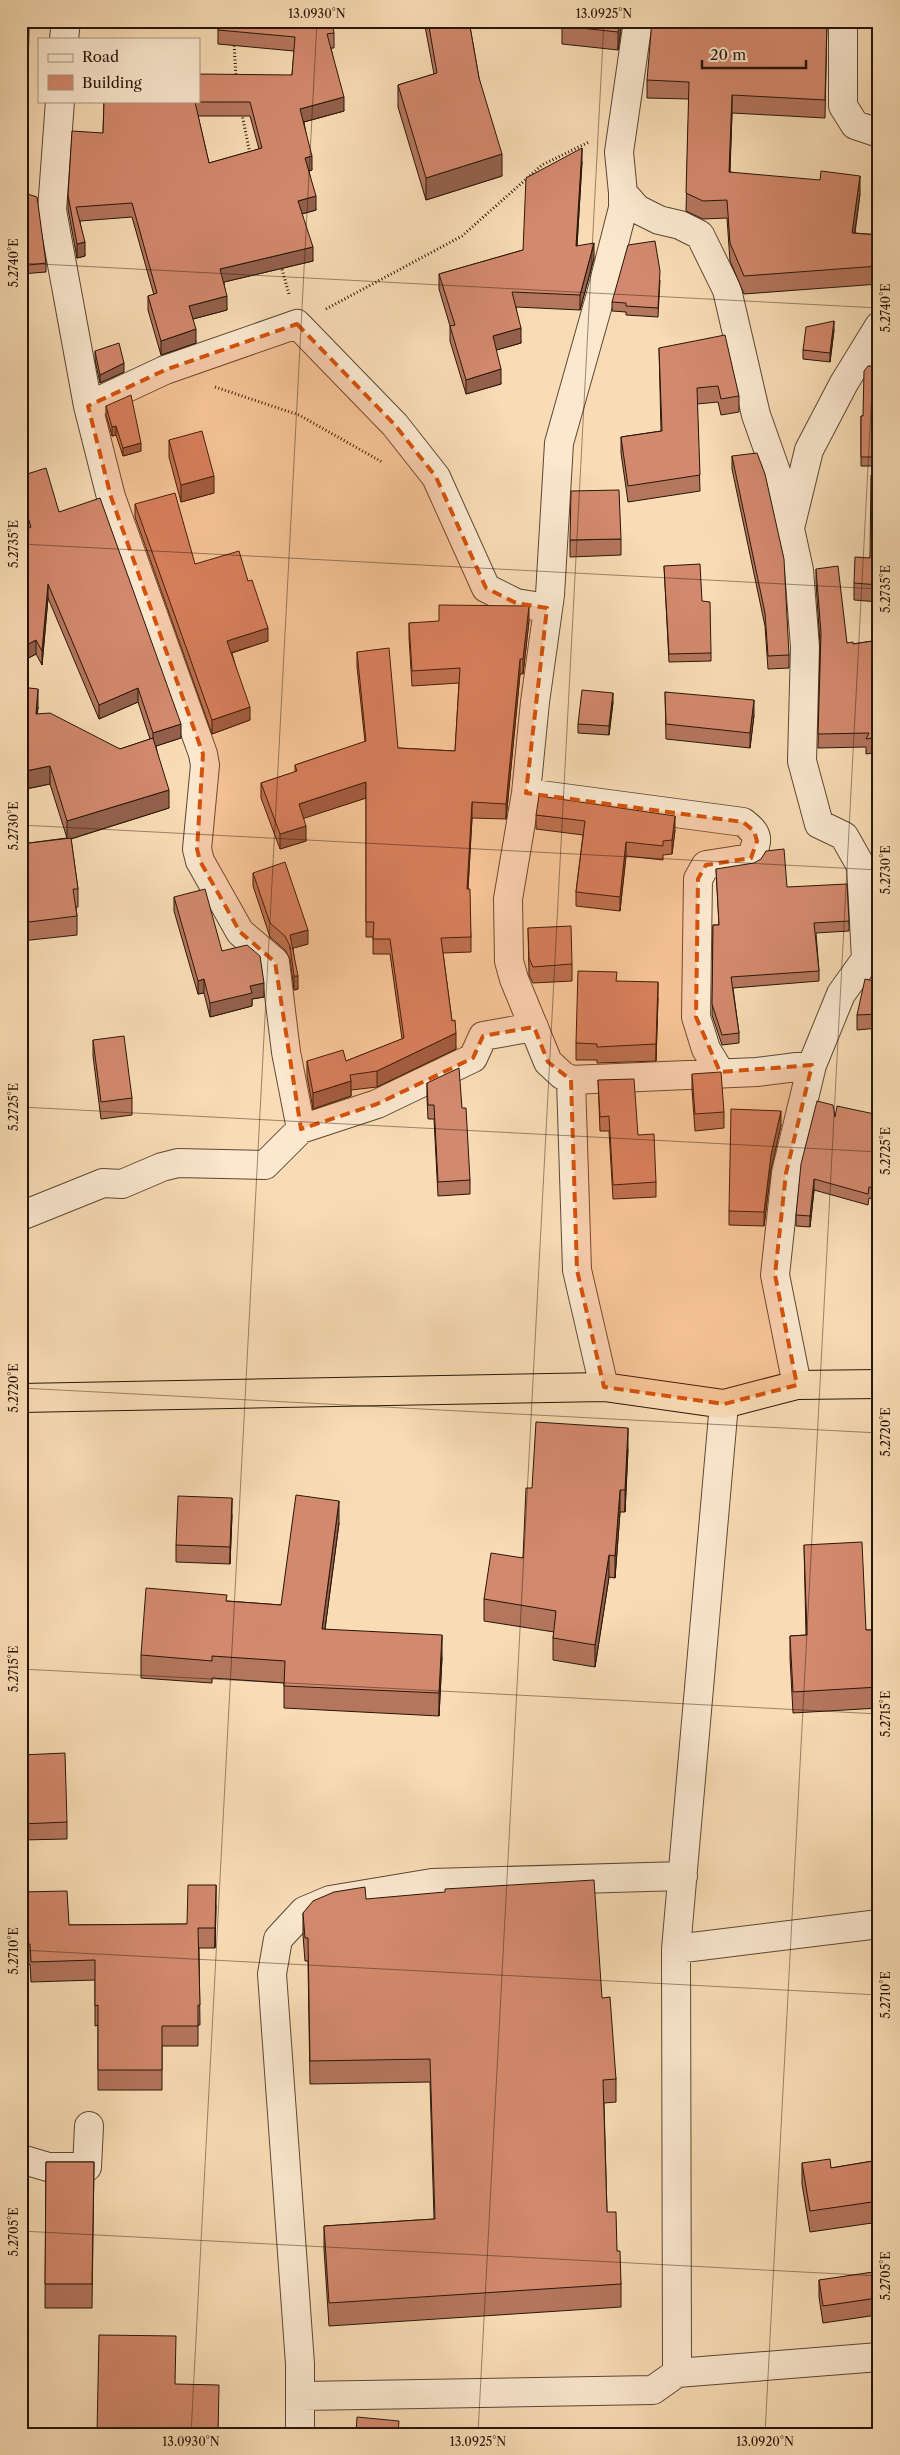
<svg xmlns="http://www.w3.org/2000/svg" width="900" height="2455" viewBox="0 0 900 2455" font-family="'Libre Caslon Text',serif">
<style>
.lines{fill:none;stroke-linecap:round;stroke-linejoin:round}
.minor-casing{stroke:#5c4834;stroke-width:30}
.highway-casing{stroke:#281609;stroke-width:30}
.path{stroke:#281609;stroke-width:3;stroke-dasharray:1 2.5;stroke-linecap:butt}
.minor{stroke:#fbe8cf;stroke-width:28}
.highway{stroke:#f9dcb5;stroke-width:28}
.wall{fill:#b5765e;stroke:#281609;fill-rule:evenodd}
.shaded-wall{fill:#94604c;stroke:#281609}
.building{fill:#d3896d;stroke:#281609;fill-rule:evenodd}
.marked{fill:#d5520c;fill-opacity:0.2;stroke:#d5520c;stroke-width:4;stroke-dasharray:10 6;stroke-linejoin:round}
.ticks{fill:none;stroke:#281609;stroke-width:1;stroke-opacity:0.45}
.neatline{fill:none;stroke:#281609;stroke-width:2}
.ticks-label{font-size:12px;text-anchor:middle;fill:#281609}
</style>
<rect width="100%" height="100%" fill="#f9dcb5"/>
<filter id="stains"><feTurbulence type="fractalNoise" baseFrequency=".004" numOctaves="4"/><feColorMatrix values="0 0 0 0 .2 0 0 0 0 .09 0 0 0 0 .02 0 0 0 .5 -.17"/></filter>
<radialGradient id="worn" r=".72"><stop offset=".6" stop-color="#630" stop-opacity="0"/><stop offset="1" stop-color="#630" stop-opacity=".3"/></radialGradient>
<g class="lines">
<!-- minor casing -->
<g class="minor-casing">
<path id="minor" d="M638 21 619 152 623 193V208L601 294 559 443 550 595 535 702 526 793 508 899 509 961 514 979 548 1062 562 1075 571 1080 757 1072 812 1065
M843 21V106L855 125 879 133
M64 39 66 21
M60 101 52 210 88 406 111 497 203 754 205 765 197 849 200 861 240 932 275 962 286 1052 301 1129
M623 193 637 209 659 220 680 225 700 235 727 290 756 415 780 483 799 570 805 647 802 761 819 824 844 836 861 866 866 959 841 994 812 1065 786 1173 775 1275 797 1385
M88 406 165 370 297 324 395 425 436 477 486 588 516 603 547 608
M791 524 809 450 844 383 879 326
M526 793 743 822C760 835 758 839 751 858L706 865 698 879 696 1017 706 1049 720 1072
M571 1080 577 1270 604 1387
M21 1216 103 1183 122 1184 162 1167 178 1163 265 1165 301 1129 377 1104 473 1058 483 1036 534 1027
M676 1949 879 1924
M21 2159 48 2167H87L89 2126
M677 2373 879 2357
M302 2396 653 2390 677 2373 676 1949 724 1404
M300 2434V2364L272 1974 278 1939 304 1911 330 1900 432 1883 683 1876"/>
</g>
<!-- highway casing -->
<g class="highway-casing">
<path id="highway" d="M21 1398 604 1387 724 1404 797 1385 879 1384"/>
</g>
<!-- path -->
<path class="path" d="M234 42 236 78
M242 114 250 154
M281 266 289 294
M326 309 462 236 542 165 589 142
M215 387 299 415 382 462"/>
<!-- minor -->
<use href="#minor" class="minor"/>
<!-- highway -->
<use href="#highway" class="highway"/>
</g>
<!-- wall -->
<path class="wall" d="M218 21 334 33V48H331L344 111 304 122 312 170 309 171 316 210 302 214 313 261 224 282 227 310 193 319 196 343 161 355 148 310V296L154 295 132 217 80 221 85 256 77 258 68 209V195L103 133 104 101 292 75 294 51 218 44ZM198 116H250L259 149 209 163Z
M424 21H469L479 78 502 176 426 200 398 107V85L434 74Z
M622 21 618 50 562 44V26Z
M827 21 825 118 732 113 730 172 860 194 855 233 879 235V284L744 294 730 261 727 218 703 219 686 211 689 99 647 98V80Z
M582 162 577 246 594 258 580 310 516 307 521 343 496 350 501 384 466 394 450 341V326L439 289V274L523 250Z
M21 192 46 263V272L21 274Z
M660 280 658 317 626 315V312L612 311V302Z
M834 330 830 362 803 359V350Z
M659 348 739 396V412L721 415 718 402 697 404 700 491 628 502 621 453V437L661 431Z
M95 351 124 372 100 383 95 360Z
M879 366V466H861V416H863Z
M106 406 141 451 123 456 116 435 112 436 106 415Z
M169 440 214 493 181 502 169 457Z
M732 456 789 655V668L768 669 765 626 732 469Z
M879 475V602L854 600V583L870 558Z
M21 476 59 512 181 738 156 746 169 808 71 839 78 889V907H76L77 916V935L21 941V844L67 838 50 784 21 790 38 707 37 714 120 749 150 739 138 702 99 719 48 598 42 665 36 654 21 662V532L28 529 21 509Z
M135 504 195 564 248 581 268 641 232 653 250 720 212 734 135 517Z
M621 539V555L570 557V540Z
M664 566 711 653V661L669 662Z
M816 569 847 643 853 644 879 640V752L866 754V747L818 748 820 644 816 583Z
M529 621 523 674H520L506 819 472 818 468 889 471 937V952L443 953 452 1021 456 1049 377 1087 351 1090V1096L313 1109 307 1076V1061H346L402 1039 390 954H373V937H366V798L303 818 306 841 280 849 261 798V783L295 772V765L365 742 357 667V652L398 748 455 751 459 683 412 686 409 638V623Z
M665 692 754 715 750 748 666 739Z
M613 702 609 735 578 733V724Z
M536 815 675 830 672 854 663 855V860L626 856 620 911 576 906V892L583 835 536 829Z
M872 839H879V904L877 865 872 854Z
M716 869 787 887 849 921V931L816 933 819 971V981L733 988 739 1033V1043L722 1045 712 1015 713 925H719Z
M253 873 308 944 293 948 298 989 294 990 290 959 285 950 270 937 253 886Z
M174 897 264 997 252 999V1006L210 1017 204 993 198 994 174 911Z
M528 928 572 964V981L533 983 529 975Z
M617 981 658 998 656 1061 597 1063V1060H576V1043Z
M879 982V1028L857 1030V1015Z
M93 1040 132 1098V1115L101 1119 93 1056Z
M692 1074 724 1112V1128L695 1131 692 1090Z
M598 1080 638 1135 656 1182V1197L613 1199 609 1131H600Z
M427 1083 470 1180V1194L438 1196 434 1119H428L427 1098Z
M879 1115V1200L869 1198 868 1205 814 1190 810 1227 796 1226V1215L835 1117Z
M781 1125 771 1169 764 1226 729 1225V1211Z
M628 1449 625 1512H620L615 1578 609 1577 595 1667 553 1660V1638L554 1632 484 1621V1599L523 1558 532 1488Z
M232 1515 230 1564 176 1562V1545Z
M339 1523 325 1629 442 1657 439 1716 284 1708V1683L212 1678V1683L141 1678V1655L227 1601 281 1605Z
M804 1545 866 1630H879V1708L793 1713 790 1658V1636L806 1635Z
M21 1755 67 1822V1839L21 1840Z
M21 1892 69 1925 187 1924 216 1905 215 1948H199L200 2025H198V2046H162V2090H98V2025L95 2026V1980L31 1982 30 1964 21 1965Z
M366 1899 602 1998 616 2079V2102L604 2103 607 2212 617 2251 621 2284V2307L329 2326 324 2249V2226L434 2219 430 2082 310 2084 308 1961H305L303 1935V1913Z
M879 2160V2222L810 2232 802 2184V2163L831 2168Z
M46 2162H94L92 2308H45Z
M819 2280 877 2298V2315L823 2323 819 2297Z"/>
<!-- shaded-wall -->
<path class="shaded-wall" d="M620 21H622L618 50V32Z
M732 95V113L729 190V172Z
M344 97V111L300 123V109Z
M582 148V162L576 261V246Z
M502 154V176L426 200V178Z
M312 156V170L305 172V158Z
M860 176V194L852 251V233Z
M316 196V210L298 215V201Z
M85 242V256L77 258V244Z
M594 243V258L580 310V295Z
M313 247V261L220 283V269Z
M227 296V310L189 320V306Z
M834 321V330L830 362V353Z
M521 328V343L493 351V336Z
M196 329V343L161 355V341Z
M124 363V372L100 383V375Z
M501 369V384L466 394V380Z
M116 426V435L112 436V427Z
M141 443V451L123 456V448Z
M214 476V493L181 502V485Z
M48 584V598L42 665V651Z
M529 606V621L523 674V659Z
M268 628V641L227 654V641Z
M36 640V654L21 662V648Z
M520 659V674L506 819V804Z
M138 688V702L99 719V705Z
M38 689V707L36 732V714Z
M613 693V702L609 735V726Z
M754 700V715L750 748V733Z
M250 707V720L212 734V720Z
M181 724V738L153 747V733Z
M50 766V784L21 790V772Z
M366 782V798L299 820V804Z
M169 790V808L67 840V821Z
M472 802V818L467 904V889Z
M675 816V830L672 854V840Z
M306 826V841L280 849V834Z
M626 842V856L620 911V897Z
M308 930V944L290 949V935Z
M294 976H298V989L294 990Z
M204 979V993L198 994V981Z
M658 982V998L656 1061V1044Z
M264 983V997L252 999V1006L210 1017V1003L250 986Z
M456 1033V1049L377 1087V1071Z
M351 1081V1096L313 1109V1093Z
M781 1111V1125L771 1169 764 1226V1212L771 1155Z
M814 1179V1190L810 1227V1216Z
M628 1428V1449L625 1512V1490Z
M620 1490V1512L615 1578V1556Z
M232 1498V1515L230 1564V1547Z
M339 1501V1523L322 1651V1629Z
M609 1555V1577L595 1667V1645Z
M442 1635V1657L439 1716V1693Z
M216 1885V1905L215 1948V1928Z"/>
<!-- building -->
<path class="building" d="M218 21H332L334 33 327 34 344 97 300 109 312 156 305 158 316 196 298 201 313 247 220 269 227 296 189 306 196 329 161 341 148 296 157 293 132 203 76 207 85 242 77 244 68 195 72 131 103 133 104 101H199V74L292 75 295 37 218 30ZM195 102H250L262 148 209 163Z
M428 21H469L479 78 502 154 426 178 398 85 437 73Z
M563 21H620L618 32 562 26Z
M652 21H827L825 100 732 95 729 172 820 180 821 171 860 176 852 233 879 235V266L744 276 730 243 727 200 703 201 686 193 689 82 647 80Z
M582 148 576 246 594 243 580 295 512 292 521 328 493 336 501 369 466 380 450 326 455 325 439 274 523 250 526 178Z
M21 192 37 197 46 263 21 266Z
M655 241 660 271 658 308 626 306V303L612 302 628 245Z
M834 321 830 353 803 350 806 327Z
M725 335 739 396 721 399 718 386 697 388 700 475 628 486 621 437 662 431 659 348Z
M119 343 124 363 100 375 95 351Z
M868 366H879V457H861V416H863L864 371Z
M131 395 141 443 123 448 116 426 112 427 106 406Z
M202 431 214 476 181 485 169 440Z
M757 453 765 474 784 559 789 655 768 656 765 613 732 456Z
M46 468 59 512 100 498 181 724 153 733 138 688 99 705 48 584 42 651 36 640 21 648V615L23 614 21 610V532L31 527 21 495V476Z
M871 475H879V585L854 583 855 557 870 558Z
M619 490 621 539 570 540 571 491Z
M175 493 195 564 239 551 248 581 252 580 268 628 227 641 250 707 212 720 135 504Z
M700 564 702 601 710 602 711 653 669 654 664 566Z
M838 566 847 643 853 642V644L879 640V737L866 739 869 733 818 734 821 633 816 569Z
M439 605 529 606 523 659H520L506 804 472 802 467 889H470L471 937 441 938 452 1021 455 1020 456 1033 377 1071 350 1075 351 1081 313 1093 307 1061 343 1050 346 1061 404 1038 390 939H373L374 922H366V782L299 804 306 826 280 834 261 783 297 771 295 765 366 741 357 652 389 648 398 748 455 751 460 668 412 671 409 623 439 621Z
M21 687 38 689 36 714 50 713 120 749 153 738 169 790 67 821 50 766 21 772Z
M582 690 613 693 609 726 578 724Z
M665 692 754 700 750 733 666 724Z
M539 796 675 816 672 840 663 841V846L626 842 620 897 576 892 585 821 536 815Z
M71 838 78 889H73L77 916 21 923V844Z
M872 839H879V889L877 851Z
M784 849 787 887 847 884 849 921 814 923 819 971 731 977 739 1033 722 1035 712 1004 713 925H719L716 869 754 863 761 859 766 851Z
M285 862 308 930 290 935 298 976H294L290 946 285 936 270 923 253 873Z
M205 889 222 951 247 945 260 956 264 983 250 986 252 993 210 1003 204 979 198 981 174 897Z
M571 926 572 964 533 967 529 958 528 928Z
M578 971 617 972 616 981 658 982 656 1044 597 1047V1044L576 1043Z
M865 979 879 982V1014L857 1015Z
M124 1036 132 1098 101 1102 93 1040Z
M459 1068 462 1108H466L470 1180 438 1182 434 1105H428L427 1083Z
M721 1072 724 1112 695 1114 692 1074Z
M634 1079 638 1135 654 1134 656 1182 613 1185 609 1116 600 1117 598 1080Z
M817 1101 833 1105 835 1117 837 1106 879 1115V1188L869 1187 868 1194 814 1179 810 1216 796 1215 801 1164Z
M731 1109 781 1111 771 1155 764 1212 729 1211Z
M536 1422 628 1428 625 1490H620L615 1556 609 1555 595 1645 553 1638 556 1611 484 1599 491 1553 523 1558 526 1488H532Z
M296 1495 339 1501 322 1629 442 1635 439 1693 284 1686 285 1661 212 1656V1661L141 1655 146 1588 227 1595 226 1601 281 1605Z
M178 1496 232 1498 230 1547 176 1545Z
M862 1542 866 1630H879V1687L793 1692 790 1636 807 1635 804 1545Z
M65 1753 67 1822 21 1824V1755Z
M594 1880 602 1998 610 1997 616 2079 603 2080 607 2212H616L617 2251H620L621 2284 329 2303 324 2226 435 2219 430 2059 310 2061 308 1938H305L303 1913 313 1901 334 1892 365 1887 366 1899 445 1892V1889Z
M188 1885H216L215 1928H198L200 2005H198V2026H162V2070H98V2005L95 2006V1960L31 1962 30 1944 21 1945V1892L67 1891 69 1925 187 1924Z
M830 2159 831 2168 879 2160V2201L810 2211 802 2163Z
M46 2162H94L92 2284H45Z
M873 2272 877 2298 823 2306 819 2280Z
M99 2335 176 2336 175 2384 219 2385 218 2434H97Z
M357 2417 399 2421 398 2434H356Z"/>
<!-- marked area -->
<path class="marked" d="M297 324 395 425 436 477 486 588 516 603 547 608 526 793 743 822 754 831 757 841 751 858 706 865 698 879 696 1017 720 1072 812 1065 786 1173 775 1275 797 1385 724 1404 604 1387 577 1270 571 1080 548 1062 534 1027 483 1036 473 1058 377 1104 301 1129 275 962 240 932 200 861 197 849 203 754 111 497 88 406 165 370Z"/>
<!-- ticks -->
<path class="ticks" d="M776 21 879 27M21 196 30 21M21 263 879 308M21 544 879 589M21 825 879 870M21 1107 879 1152M21 1388 879 1433M21 1669 879 1714M21 1950 879 1995M21 2231 879 2276M191 2434 317 21M478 2434 604 21M765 2434 879 257"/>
<!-- margin -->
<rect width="900" height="2455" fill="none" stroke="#f9dcb5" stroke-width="55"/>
<!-- legend -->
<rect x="38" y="38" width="162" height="65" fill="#fbe8cf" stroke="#a79480"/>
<rect x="48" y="54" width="25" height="8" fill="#fbe8cf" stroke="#a79480"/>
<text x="82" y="62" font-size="15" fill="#281609">Road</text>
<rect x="48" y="75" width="25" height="15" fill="#d3896d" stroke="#a79480"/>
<text x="82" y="88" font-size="15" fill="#281609">Building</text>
<!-- scale -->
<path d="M702 60v8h104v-8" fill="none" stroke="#281609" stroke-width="2.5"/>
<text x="710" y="60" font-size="15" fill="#281609" stroke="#fbe8cf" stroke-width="4" paint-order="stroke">20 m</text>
<rect x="28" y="28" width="844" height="2400" class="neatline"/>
<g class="ticks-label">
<text x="317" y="18">13.0930°N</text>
<text x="604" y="18">13.0925°N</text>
<text transform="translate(14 263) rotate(-90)" y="4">5.2740°E</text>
<text transform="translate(886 308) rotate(-90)" y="4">5.2740°E</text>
<text transform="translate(14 544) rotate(-90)" y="4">5.2735°E</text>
<text transform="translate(886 589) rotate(-90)" y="4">5.2735°E</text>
<text transform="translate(14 826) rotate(-90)" y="4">5.2730°E</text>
<text transform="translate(886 870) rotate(-90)" y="4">5.2730°E</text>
<text transform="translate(14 1107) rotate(-90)" y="4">5.2725°E</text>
<text transform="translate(886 1151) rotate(-90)" y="4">5.2725°E</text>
<text transform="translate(14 1388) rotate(-90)" y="4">5.2720°E</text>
<text transform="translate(886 1432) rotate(-90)" y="4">5.2720°E</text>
<text transform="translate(14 1669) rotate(-90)" y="4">5.2715°E</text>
<text transform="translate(886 1714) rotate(-90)" y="4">5.2715°E</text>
<text transform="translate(14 1951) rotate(-90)" y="4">5.2710°E</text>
<text transform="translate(886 1995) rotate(-90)" y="4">5.2710°E</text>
<text transform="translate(14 2232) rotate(-90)" y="4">5.2705°E</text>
<text transform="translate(886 2276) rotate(-90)" y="4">5.2705°E</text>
<text x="191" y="2446">13.0930°N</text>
<text x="478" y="2446">13.0925°N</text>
<text x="765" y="2446">13.0920°N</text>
</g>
<rect width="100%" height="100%" filter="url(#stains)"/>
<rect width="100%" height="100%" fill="url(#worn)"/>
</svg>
